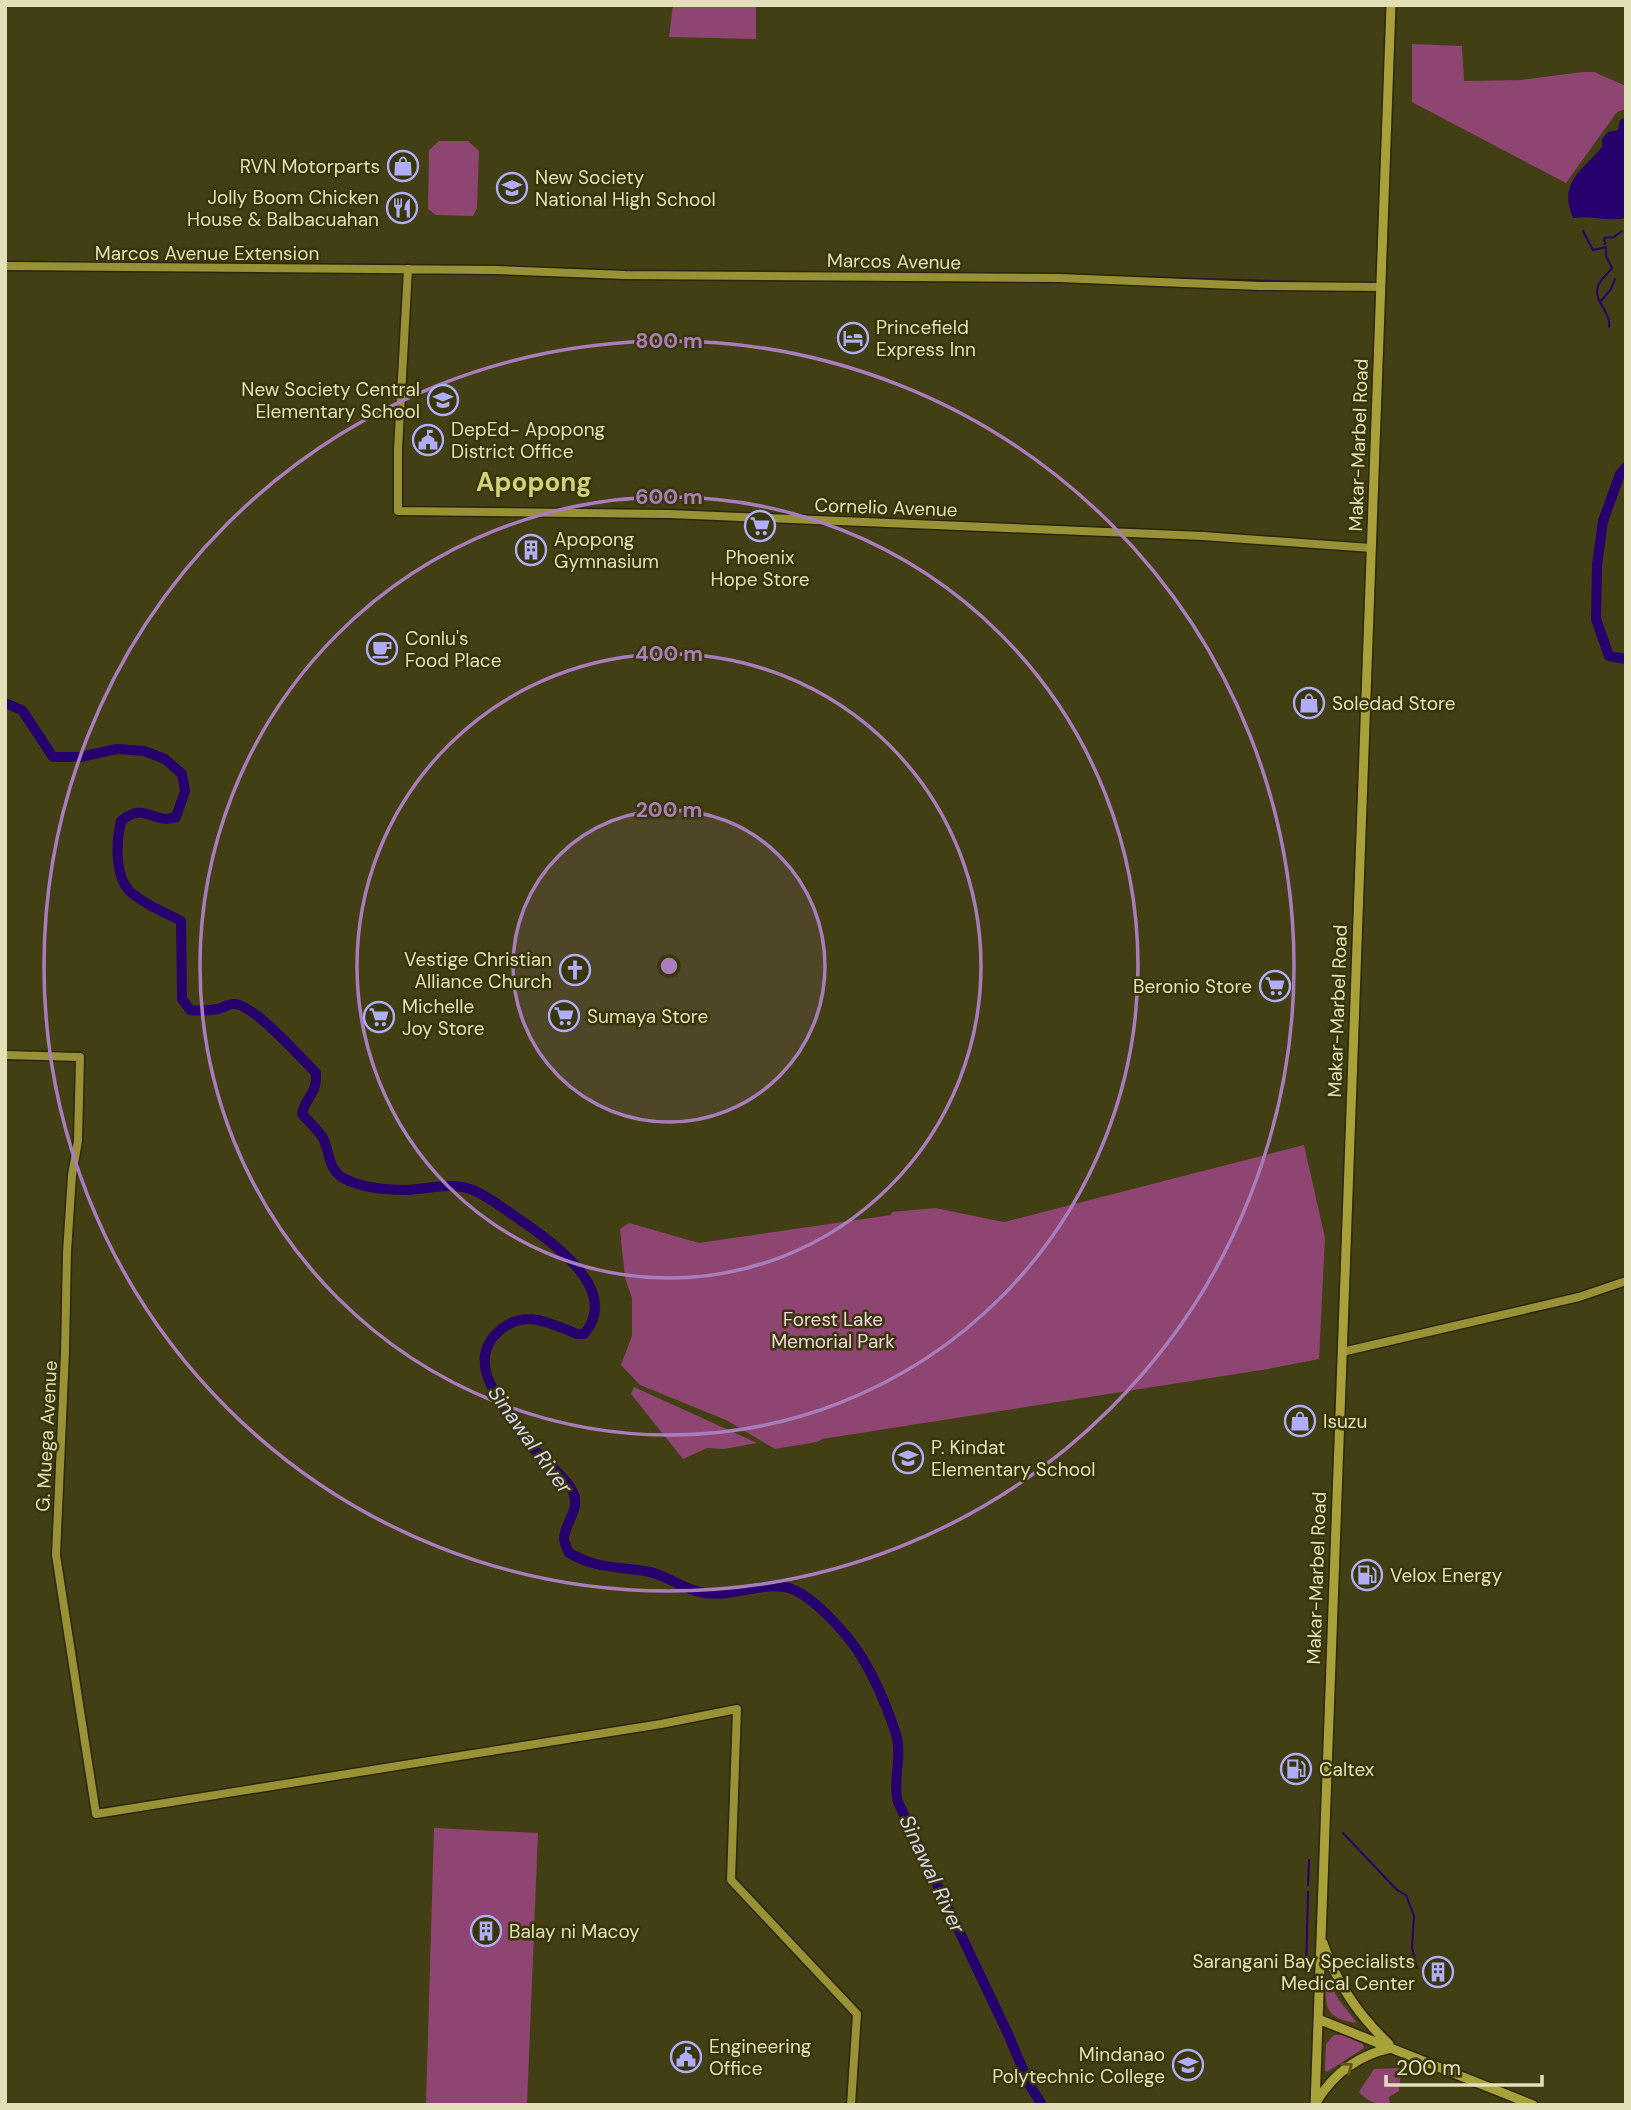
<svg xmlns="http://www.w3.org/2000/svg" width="1631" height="2110" viewBox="0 0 1631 2110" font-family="'DM Sans',sans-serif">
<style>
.green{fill:#8e4571}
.water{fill:#26016d}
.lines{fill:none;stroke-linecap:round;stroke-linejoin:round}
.stream{stroke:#26016d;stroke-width:2}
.river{stroke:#26016d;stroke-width:10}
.secondary-casing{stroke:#28260c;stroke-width:11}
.primary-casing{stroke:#28260c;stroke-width:12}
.secondary{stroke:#999135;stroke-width:8}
.primary{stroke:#a8a039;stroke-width:9}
.oneway{stroke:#5f5a19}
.ring{fill:none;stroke:#a97dbc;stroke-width:3.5}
.labels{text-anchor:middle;stroke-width:5;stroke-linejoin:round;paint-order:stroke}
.poi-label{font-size:19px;fill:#e2e0b9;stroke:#383508;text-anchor:start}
.street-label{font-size:19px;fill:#e2e0b9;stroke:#383508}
.park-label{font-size:19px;fill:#f3d6e5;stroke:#383508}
.water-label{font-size:21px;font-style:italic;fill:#d5d5f1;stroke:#383508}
.district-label{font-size:26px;font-weight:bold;fill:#d4cf7d;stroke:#383508}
.centre{fill:#a97dbc;stroke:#383508;stroke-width:3.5}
.ring-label{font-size:21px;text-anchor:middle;font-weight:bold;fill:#a97dbc;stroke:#383508;stroke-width:5;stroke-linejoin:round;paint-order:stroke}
</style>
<rect width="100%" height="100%" fill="#433f14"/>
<!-- green -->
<path class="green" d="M673 5H756V39L669 37Z
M1412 44 1462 46 1464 81 1521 80 1583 72H1594L1626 86V109L1617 112 1566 183 1412 102Z
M439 141H468L479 151 477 208 473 216 436 215 428 209 429 150Z
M1304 1145 1325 1238 1319 1359 1268 1369 822 1439 817 1442 775 1449 726 1420 640 1385 621 1365 632 1336V1298L625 1278 620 1229 629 1223 699 1243 891 1215 892 1212 935 1208 1004 1222Z
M634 1387 757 1443 724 1449 707 1448 683 1459 631 1394Z
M434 1828 538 1833 527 2105H426Z
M1326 1978 1339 2000 1357 2023C1324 2018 1325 2007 1326 1978Z
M1334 2035H1342L1363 2044 1364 2048 1327 2072 1325 2070 1326 2044Z
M1401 2068 1399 2091 1389 2097 1390 2105C1378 2105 1367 2102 1359 2092L1374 2069Z"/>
<!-- water -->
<path class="water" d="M1626 117V218C1608 222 1591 215 1573 218 1558 182 1582 171 1602 147V139L1608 132 1618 130 1620 120Z"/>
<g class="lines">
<!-- stream -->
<path class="stream" d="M1583 231 1593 250 1606 247V256L1612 268C1608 274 1603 277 1600 282 1589 299 1612 311 1609 327
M1605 244 1604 238 1614 237 1622 231
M888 273H922
M1099 276 1338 283
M1601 301 1611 289 1615 279
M1343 1833 1397 1890 1406 1895 1414 1916 1412 1948 1417 1968
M1308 1885 1309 1860
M1306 1972 1308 1892"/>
<!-- river -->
<path class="river" d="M1626 467 1620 474 1603 521 1597 565 1596 619 1609 656 1626 659
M5 703 22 710 53 757H80L117 749 144 751 165 759 182 774 185 791 176 817C153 825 145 801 121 821 116 842 114 880 133 894 147 906 165 912 181 921L182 999 190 1010C200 1011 208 1011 218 1009 223 1008 228 1004 233 1004 252 1002 301 1058 316 1073 317 1097 306 1094 302 1114 309 1122 317 1129 323 1138 330 1152 328 1171 345 1179 363 1188 387 1190 407 1190 428 1189 450 1182 470 1189 487 1195 501 1207 516 1217 548 1239 623 1289 584 1334H577C549 1323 523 1308 498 1332 470 1358 492 1390 508 1413 515 1424 521 1435 529 1444 541 1458 565 1476 573 1492 581 1509 565 1522 564 1538 564 1542 567 1549 569 1553 598 1569 614 1566 645 1571 667 1574 682 1590 705 1593 733 1597 758 1583 784 1587 809 1590 848 1635 861 1656 876 1680 887 1707 896 1734 903 1757 892 1780 898 1802L1008 2034 1029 2084 1042 2105"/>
<!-- secondary casing -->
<g class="secondary-casing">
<path id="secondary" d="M5 266 495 270 625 275 1059 278 1260 286 1380 287
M408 269 398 449V511L669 514 1203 536 1371 548
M5 1055 80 1057 78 1141 72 1175 67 1252 65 1352 56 1555 96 1814 661 1724 737 1709 731 1880 857 2014 851 2105
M1342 1352 1579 1297 1626 1281"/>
</g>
<!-- primary casing -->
<g class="primary-casing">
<path id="primary" d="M1323 1943C1336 1982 1359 2016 1389 2044
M1318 2019 1533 2105
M1317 2101C1334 2073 1359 2055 1391 2048
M1315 2105 1391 5"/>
</g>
<!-- secondary -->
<use href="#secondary" class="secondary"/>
<!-- primary -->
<use href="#primary" class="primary"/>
</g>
<!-- one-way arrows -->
<defs><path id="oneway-chevron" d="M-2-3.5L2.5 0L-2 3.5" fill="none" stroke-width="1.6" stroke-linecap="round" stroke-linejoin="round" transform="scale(1.75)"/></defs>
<use class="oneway" href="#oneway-chevron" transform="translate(1348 2067) rotate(-36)"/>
<!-- distance rings -->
<circle cx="669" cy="966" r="156" fill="#a97dbc" fill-opacity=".12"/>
<g class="ring">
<circle cx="669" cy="966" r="156"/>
<circle cx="669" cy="966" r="312"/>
<circle cx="669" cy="966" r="469"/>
<circle cx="669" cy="966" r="625"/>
</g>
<!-- icons -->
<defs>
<g id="shop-ring" transform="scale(1.575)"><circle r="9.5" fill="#383508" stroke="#b0aefa" stroke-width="1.5"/><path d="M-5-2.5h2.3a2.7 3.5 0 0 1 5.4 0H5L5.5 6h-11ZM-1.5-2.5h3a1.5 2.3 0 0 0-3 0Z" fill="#b0aefa"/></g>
<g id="school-ring" transform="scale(1.575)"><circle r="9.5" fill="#383508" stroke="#b0aefa" stroke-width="1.5"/><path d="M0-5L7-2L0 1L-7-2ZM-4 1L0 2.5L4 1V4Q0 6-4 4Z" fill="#b0aefa"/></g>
<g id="restaurant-ring" transform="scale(1.575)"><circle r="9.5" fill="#383508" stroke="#b0aefa" stroke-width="1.5"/><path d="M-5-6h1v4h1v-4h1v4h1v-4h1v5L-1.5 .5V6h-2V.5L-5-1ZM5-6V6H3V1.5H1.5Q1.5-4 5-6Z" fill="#b0aefa"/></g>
<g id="hotel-ring" transform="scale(1.575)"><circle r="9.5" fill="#383508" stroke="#b0aefa" stroke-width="1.5"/><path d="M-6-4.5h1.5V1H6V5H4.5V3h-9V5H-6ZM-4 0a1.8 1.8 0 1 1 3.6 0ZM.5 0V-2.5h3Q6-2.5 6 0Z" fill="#b0aefa"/></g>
<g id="civic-ring" transform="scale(1.575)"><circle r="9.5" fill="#383508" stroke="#b0aefa" stroke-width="1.5"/><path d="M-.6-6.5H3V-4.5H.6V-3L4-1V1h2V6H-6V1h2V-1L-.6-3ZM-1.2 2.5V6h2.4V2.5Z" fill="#b0aefa"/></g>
<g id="supermarket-ring" transform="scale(1.575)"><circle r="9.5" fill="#383508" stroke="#b0aefa" stroke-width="1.5"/><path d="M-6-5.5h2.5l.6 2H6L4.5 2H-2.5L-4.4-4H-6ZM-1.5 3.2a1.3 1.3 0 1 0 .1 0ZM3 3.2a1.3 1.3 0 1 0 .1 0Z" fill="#b0aefa"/></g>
<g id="building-ring" transform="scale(1.575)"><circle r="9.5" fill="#383508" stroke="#b0aefa" stroke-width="1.5"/><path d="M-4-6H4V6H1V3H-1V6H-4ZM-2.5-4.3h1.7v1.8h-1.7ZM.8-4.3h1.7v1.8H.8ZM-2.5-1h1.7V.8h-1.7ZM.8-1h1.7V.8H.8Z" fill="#b0aefa"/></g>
<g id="cafe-ring" transform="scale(1.575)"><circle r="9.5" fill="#383508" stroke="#b0aefa" stroke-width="1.5"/><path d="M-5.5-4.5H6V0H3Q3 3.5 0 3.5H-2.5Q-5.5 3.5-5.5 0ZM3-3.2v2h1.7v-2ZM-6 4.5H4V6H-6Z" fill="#b0aefa"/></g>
<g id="church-ring" transform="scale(1.575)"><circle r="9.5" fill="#383508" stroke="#b0aefa" stroke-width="1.5"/><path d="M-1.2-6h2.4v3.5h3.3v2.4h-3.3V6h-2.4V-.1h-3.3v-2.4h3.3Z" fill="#b0aefa"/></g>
<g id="fuel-ring" transform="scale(1.575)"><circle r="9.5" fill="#383508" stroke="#b0aefa" stroke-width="1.5"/><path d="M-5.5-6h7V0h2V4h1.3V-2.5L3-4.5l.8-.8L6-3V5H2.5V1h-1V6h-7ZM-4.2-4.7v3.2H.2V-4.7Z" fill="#b0aefa"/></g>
<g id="university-ring" transform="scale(1.575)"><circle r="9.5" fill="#383508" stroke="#b0aefa" stroke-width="1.5"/><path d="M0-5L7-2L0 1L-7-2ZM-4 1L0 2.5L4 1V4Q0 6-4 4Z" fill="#b0aefa"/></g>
</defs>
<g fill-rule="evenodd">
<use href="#shop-ring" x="403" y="166"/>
<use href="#school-ring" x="512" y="188"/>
<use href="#restaurant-ring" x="402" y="208"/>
<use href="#hotel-ring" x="853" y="338"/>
<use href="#school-ring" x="443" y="400"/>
<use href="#civic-ring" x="428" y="440"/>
<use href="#supermarket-ring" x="760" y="526"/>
<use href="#building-ring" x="531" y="550"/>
<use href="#cafe-ring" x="382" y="649"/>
<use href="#shop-ring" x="1309" y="703"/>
<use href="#church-ring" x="575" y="970"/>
<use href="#supermarket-ring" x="1275" y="986"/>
<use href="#supermarket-ring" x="564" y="1016"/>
<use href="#supermarket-ring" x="379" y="1017"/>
<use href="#shop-ring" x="1300" y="1421"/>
<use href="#school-ring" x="908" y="1458"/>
<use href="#fuel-ring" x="1367" y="1575"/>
<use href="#fuel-ring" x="1296" y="1769"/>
<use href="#building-ring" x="486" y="1931"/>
<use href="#building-ring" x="1438" y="1972"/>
<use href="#civic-ring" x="686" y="2057"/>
<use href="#university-ring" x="1188" y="2065"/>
</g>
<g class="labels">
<!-- poi labels -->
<g class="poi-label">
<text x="380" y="173" text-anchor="end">RVN Motorparts</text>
<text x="535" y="184">New Society<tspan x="535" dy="22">National High School</tspan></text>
<text x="379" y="204" text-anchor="end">Jolly Boom Chicken<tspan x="379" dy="22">House &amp; Balbacuahan</tspan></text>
<text x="876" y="334">Princefield<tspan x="876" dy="22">Express Inn</tspan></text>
<text x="420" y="396" text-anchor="end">New Society Central<tspan x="420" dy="22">Elementary School</tspan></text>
<text x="451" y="436">DepEd- Apopong<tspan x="451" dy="22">District Office</tspan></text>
<text x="554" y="546">Apopong<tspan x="554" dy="22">Gymnasium</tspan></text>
<text x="760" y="564" text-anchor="middle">Phoenix<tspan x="760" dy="22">Hope Store</tspan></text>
<text x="405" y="645">Conlu's<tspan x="405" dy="22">Food Place</tspan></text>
<text x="1332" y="710">Soledad Store</text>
<text x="552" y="966" text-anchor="end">Vestige Christian<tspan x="552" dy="22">Alliance Church</tspan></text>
<text x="1252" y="993" text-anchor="end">Beronio Store</text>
<text x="402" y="1013">Michelle<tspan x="402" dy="22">Joy Store</tspan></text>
<text x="587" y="1023">Sumaya Store</text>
<text x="1323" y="1428">Isuzu</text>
<text x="931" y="1454">P. Kindat<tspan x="931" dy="22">Elementary School</tspan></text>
<text x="1390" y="1582">Velox Energy</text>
<text x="1319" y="1776">Caltex</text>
<text x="509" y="1938">Balay ni Macoy</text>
<text x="1415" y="1968" text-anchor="end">Sarangani Bay Specialists<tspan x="1415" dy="22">Medical Center</tspan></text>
<text x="709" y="2053">Engineering<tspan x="709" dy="22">Office</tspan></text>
<text x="1165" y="2061" text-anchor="end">Mindanao<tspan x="1165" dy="22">Polytechnic College</tspan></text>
</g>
<!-- street labels -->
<g class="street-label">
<text x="207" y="260">Marcos Avenue Extension</text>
<text transform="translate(894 261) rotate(1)" y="7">Marcos Avenue</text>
<text transform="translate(1358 445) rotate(-88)" y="7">Makar-Marbel Road</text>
<text transform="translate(886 507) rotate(2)" y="7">Cornelio Avenue</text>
<text transform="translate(1337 1011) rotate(-88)" y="7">Makar-Marbel Road</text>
<text transform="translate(46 1436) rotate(-87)" y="7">G. Muega Avenue</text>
<text transform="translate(1316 1578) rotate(-88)" y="7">Makar-Marbel Road</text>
</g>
<!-- park labels -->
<g class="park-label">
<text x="833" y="1326">Forest Lake<tspan x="833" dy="22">Memorial Park</tspan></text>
</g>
<!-- water labels -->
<g class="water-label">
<text transform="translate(530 1440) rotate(54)" y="7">Sinawal River</text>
<text transform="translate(932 1874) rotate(65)" y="7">Sinawal River</text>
</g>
<!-- district labels -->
<g class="district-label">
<text x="534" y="491">Apopong</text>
</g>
</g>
<circle cx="669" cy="966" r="10" class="centre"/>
<g class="ring-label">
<text x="669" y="348">800 m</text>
<text x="669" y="504">600 m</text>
<text x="669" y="661">400 m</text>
<text x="669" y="817">200 m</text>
</g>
<!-- border -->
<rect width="1631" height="2110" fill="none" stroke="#e2e0b9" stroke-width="14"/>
<!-- scale -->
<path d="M1386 2075v10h156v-10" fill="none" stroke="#e2e0b9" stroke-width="3.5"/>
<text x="1396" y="2075" font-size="21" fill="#e2e0b9" stroke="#383508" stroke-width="5" paint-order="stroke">200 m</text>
</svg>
